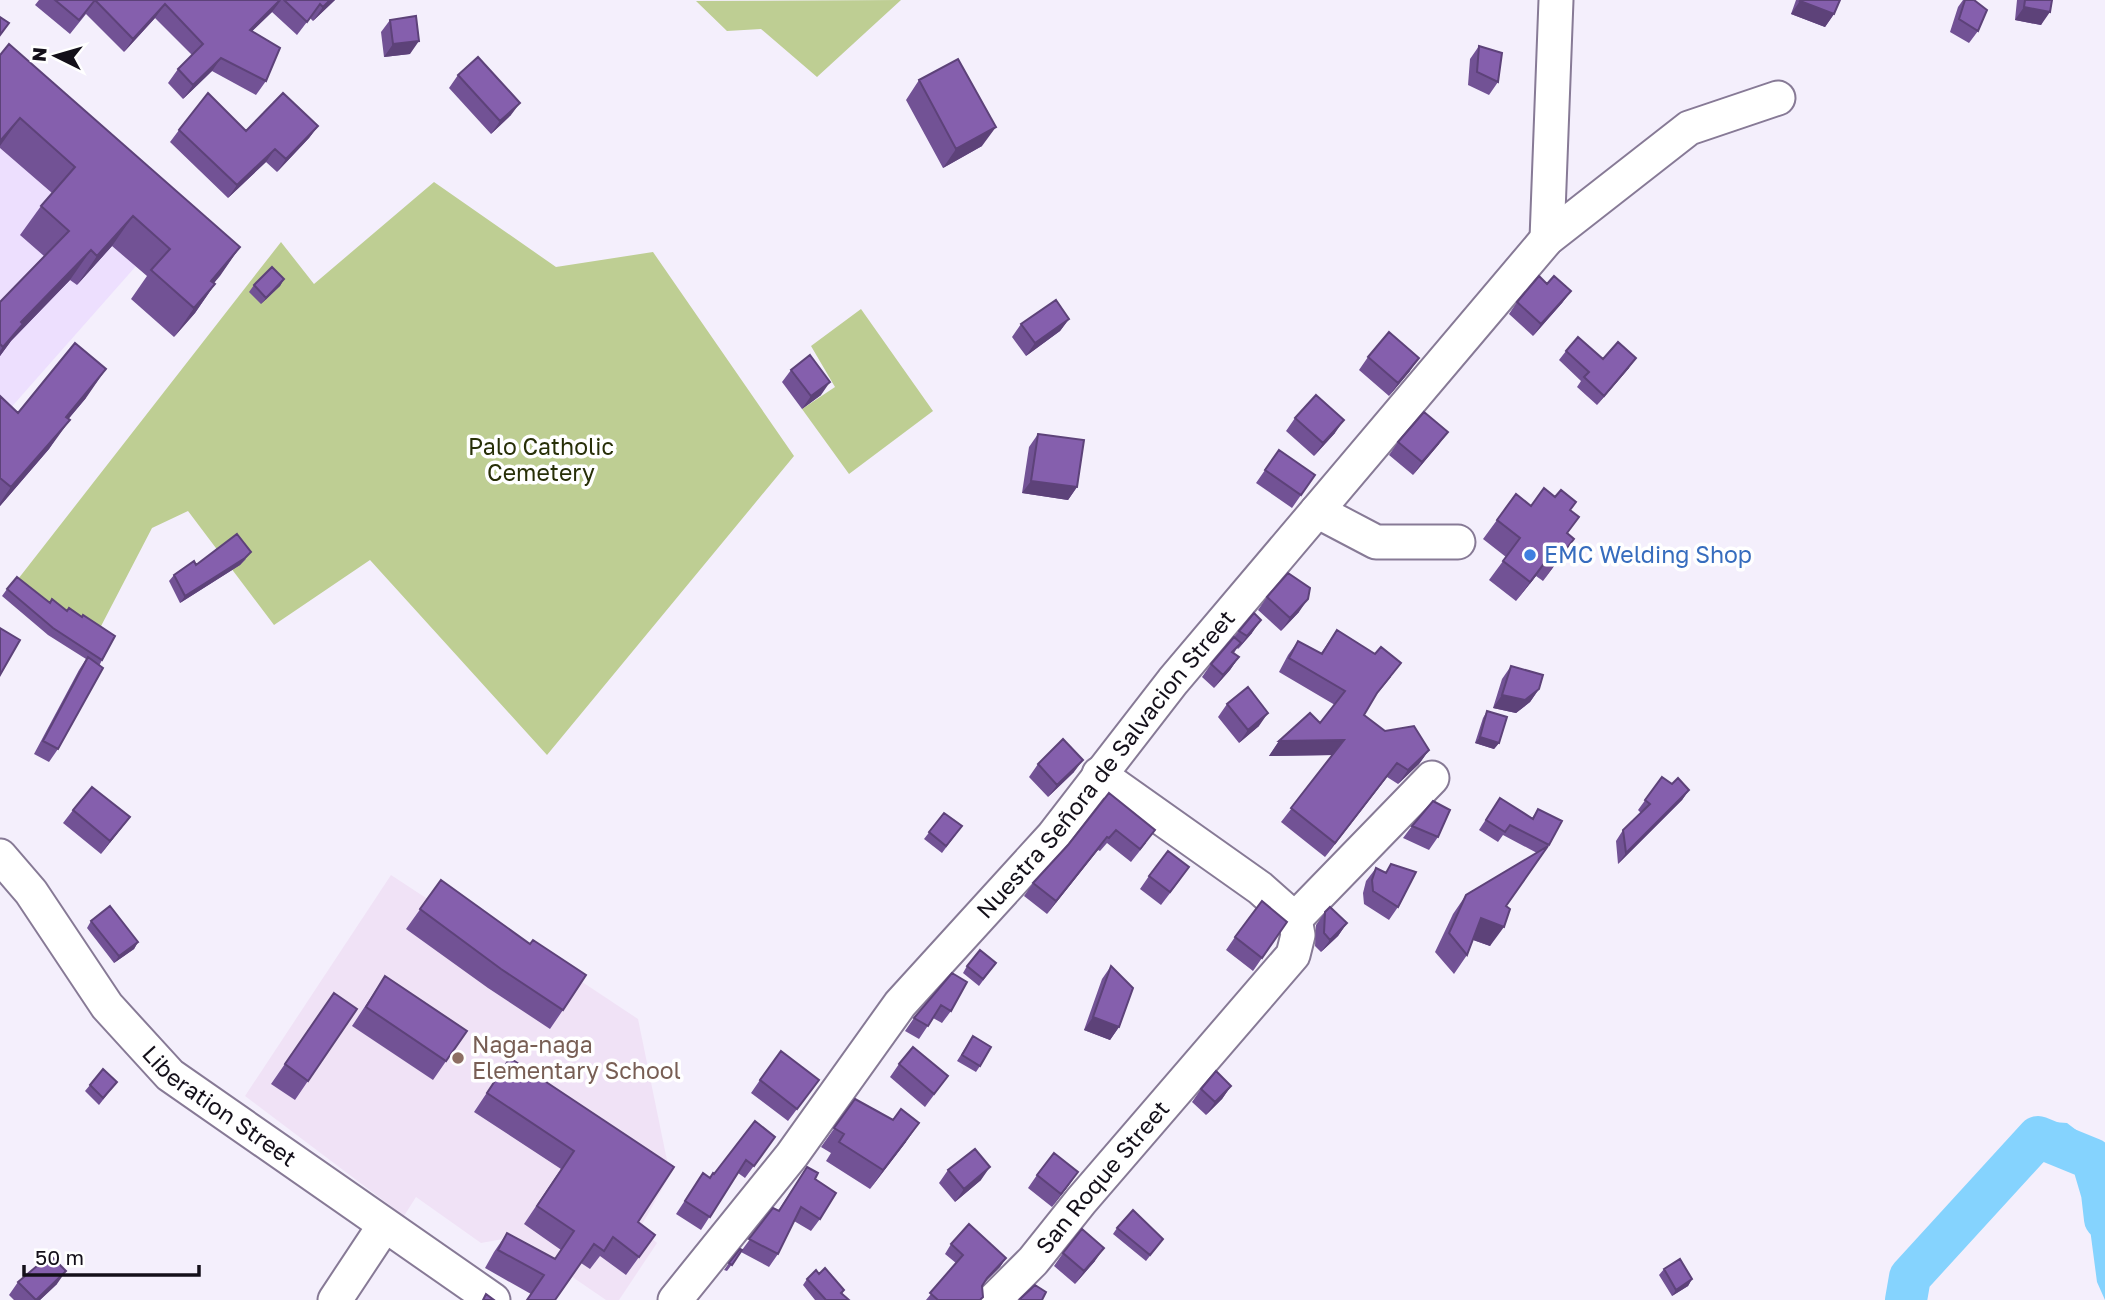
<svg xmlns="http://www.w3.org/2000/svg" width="2105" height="1300" viewBox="0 0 2105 1300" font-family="'Golos Text',sans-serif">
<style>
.built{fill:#eddffe}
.education{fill:#f0e2f6}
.green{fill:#bece93}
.water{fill:#85d3fe}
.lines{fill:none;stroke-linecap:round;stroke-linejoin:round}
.river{stroke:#85d3fe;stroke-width:42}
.minor-casing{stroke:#877a96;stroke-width:37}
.minor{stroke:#fff;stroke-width:33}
.wall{fill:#725295}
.shaded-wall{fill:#5d4279}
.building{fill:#855fad;stroke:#5d4279;stroke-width:2}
.shop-dot{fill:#3f7fe0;stroke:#fff;stroke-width:2.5}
.education-dot{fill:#8d6e63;stroke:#fff;stroke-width:2.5}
.labels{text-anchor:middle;stroke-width:7;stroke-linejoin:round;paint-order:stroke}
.park-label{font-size:23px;fill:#272f07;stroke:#fff}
.shop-label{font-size:23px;fill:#366cbe;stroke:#fff;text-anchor:start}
.street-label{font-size:23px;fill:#14101a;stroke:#fff}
.education-label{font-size:23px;fill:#785e54;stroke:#fff;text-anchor:start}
</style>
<rect width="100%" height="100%" fill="#f4effc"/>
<!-- built -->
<path class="built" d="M0 83 136 266 0 420Z"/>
<!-- education -->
<path class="education" d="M391 875 516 957 525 944 638 1019 670 1175 640 1228 657 1243 619 1300H606L514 1237 481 1243 416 1197 404 1216 245 1096Z"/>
<!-- green -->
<path class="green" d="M901 0 817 77 761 29 727 31 696 1Z
M434 182 556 267 653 252 794 456 547 755 370 560 274 625 188 511 152 528 99 630 15 583 281 242 314 284Z
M861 309 933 411 849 474 802 409 835 387 811 346Z"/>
<!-- water -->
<path class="water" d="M2039 1121 2067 1123 2105 1152V1300L2097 1282 2087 1206 2096 1179 2075 1165 2037 1153Z"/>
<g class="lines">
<!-- river -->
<path class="river" d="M1906 1300 1910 1277 2038 1137 2092 1159 2102 1193 2105 1219"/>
<!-- minor casing -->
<g class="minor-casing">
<g id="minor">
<path d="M1547 239 1556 0"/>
<path d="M1317 511 1376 542H1458"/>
<path id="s1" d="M0 856 31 892 107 1006 170 1075 493 1300"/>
<path d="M1295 919 1432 778"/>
<path d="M335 1300 384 1226"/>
<path id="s2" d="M675 1300 792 1155 900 1004 1053 836 1173 681 1547 239 1689 128 1778 98"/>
<path id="s3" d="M994 1300 1033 1261 1081 1201 1293 955 1298 935 1295 919 1260 888 1099 774"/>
</g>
</g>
<!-- minor -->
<use href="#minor" class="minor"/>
</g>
<!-- wall -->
<path class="wall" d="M39 0H335L313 21 310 18 297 35 272 12 252 31 266 81 256 95 212 71 183 99 168 83 178 69 192 55 155 18 124 52 86 14 70 34 35 5Z
M1796 0H1840L1834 14 1825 27 1791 14Z
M1963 0H1974L1978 31 1969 43 1950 32 1958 7Z
M2017 0H2052L2041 25 2015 20Z
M390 20 410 54 384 57 381 32Z
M1479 46 1498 82 1489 95 1468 85 1470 59Z
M0 55 240 247 214 283 215 284 195 313 174 337 131 299 147 276 112 246 77 285 70 280 11 341 0 356V302L44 256 20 235 41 206 52 193 0 148Z
M458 75 511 115 491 134 449 88Z
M919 80 982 146 943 168 906 100Z
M318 126 309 138 277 172 266 162 228 198 170 142 179 130 246 131Z
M284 279 280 286 261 304 249 292 254 285Z
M1547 284 1571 291 1562 303 1533 336 1509 314 1517 302Z
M1069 319 1060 331 1026 356 1012 337 1021 324Z
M1566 351 1629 368 1597 405 1577 387 1581 381 1559 360Z
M1368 357 1410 371 1389 396 1359 370Z
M791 370 821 395 802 409 782 382Z
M0 396 18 413 86 398 68 419 49 449 0 506Z
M1295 418 1335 433 1314 456 1286 431Z
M1038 434 1077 487 1068 500 1022 493 1029 447Z
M1398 442 1439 444 1413 475 1389 455Z
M1279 450 1315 475 1292 508 1256 483Z
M1531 506 1570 510 1568 534 1574 539 1543 581 1536 576 1516 601 1489 580 1506 557 1483 539 1497 520Z
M246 559 240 565 180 603 169 581 174 575 196 565Z
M7 589 102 660 58 749 49 762 34 754 79 670 86 659 48 635 2 596Z
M1267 597 1299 612 1281 631 1258 610Z
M1337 630 1391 677 1373 699 1364 715 1385 731 1429 750 1419 764 1398 784 1387 777 1325 857 1281 822 1333 755 1269 756 1279 741 1320 723 1335 705 1279 672 1288 655 1298 641 1321 653Z
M1239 631 1252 633 1238 649 1237 648 1234 653 1239 657 1230 670 1214 688 1202 677 1211 664Z
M1511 666 1539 689 1530 702 1516 713 1493 708 1502 679Z
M1227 704 1259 726 1239 743 1218 717Z
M1487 711 1499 743 1494 749 1475 743 1483 718Z
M1038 764 1074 772 1048 797 1029 777Z
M1662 777 1672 784 1689 790 1682 800 1618 864 1616 841 1623 830 1641 813 1638 810Z
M1109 793 1146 843 1131 862 1107 843 1100 851 1098 850 1047 914 1024 896 1033 883 1068 845Z
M1500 798 1532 818 1538 809 1549 845 1506 906 1490 946 1473 940 1467 955 1454 974 1435 952 1453 914 1466 895 1537 853 1503 835 1498 842 1479 830Z
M73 810 130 817 101 854 63 823Z
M944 813 962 826 942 853 924 839Z
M1412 826 1438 837 1429 850 1403 838Z
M1376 868 1398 907 1389 920 1364 904 1363 893 1366 881Z
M1149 876 1180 880 1161 905 1140 889Z
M441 880 563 1010 550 1029 488 988 406 929Z
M1325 912 1347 923 1338 936 1321 952 1315 946 1316 925Z
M91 921 138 942 134 949 114 963 87 928Z
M1287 922 1253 971 1226 950 1235 937Z
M996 963 979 986 963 973 967 966Z
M1111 966 1119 1027 1110 1040 1084 1030 1102 979Z
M952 973 951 1011 942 1023 933 1018 919 1039 905 1031 914 1018Z
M385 976 467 1031 433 1080 352 1026Z
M334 993 357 1009 295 1100 271 1084Z
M973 1036 980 1066 976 1072 957 1061Z
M510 1058 638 1222 655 1235 626 1275 600 1256 590 1269 581 1263 531 1294 485 1268 494 1252 507 1233 555 1259 561 1250 524 1224 561 1169 474 1112Z
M899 1064 948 1076 925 1107 890 1077Z
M760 1080H819L788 1121 751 1093Z
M117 1082 99 1105 85 1091 90 1085Z
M1231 1086 1222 1099 1206 1115 1192 1102 1201 1089Z
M855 1099 906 1142 870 1189 826 1161 831 1153 821 1147Z
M775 1137 745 1178 738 1173 701 1230 676 1214 703 1173 710 1178Z
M807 1167 815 1179 820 1219 811 1231 794 1221 778 1254 769 1267 741 1252 727 1271 724 1270 729 1263 742 1250 773 1208 778 1211Z
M948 1170 981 1180 955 1202 939 1183Z
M1037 1175 1069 1185 1052 1207 1028 1188Z
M1117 1228 1163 1239 1146 1261 1113 1234Z
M951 1244 1006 1258 1000 1267 983 1284 982 1286 981 1300H926L956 1263 945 1254Z
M1063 1253 1095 1261 1075 1284 1054 1266Z
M1664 1269 1692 1279 1688 1286 1672 1296 1659 1275Z
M807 1279 844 1290 842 1294 849 1300H815L803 1285Z
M18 1282 57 1284 40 1300H14L9 1295Z"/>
<!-- shaded-wall -->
<path class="shaded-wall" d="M281 0 272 12 240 43 250 30Z
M330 0H335L313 21 323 7Z
M1800 1 1834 14 1825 27 1791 14Z
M165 4 155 18 124 52 133 39Z
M2024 7 2050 12 2041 25 2015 20Z
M419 41 410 54 384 57 393 44Z
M221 58 212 71 183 99 193 85Z
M520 103 511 115 491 134 500 121Z
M20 118 0 146V141Z
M318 126 309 138 277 172 286 159Z
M996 127 982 146 943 168 956 149Z
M275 149 266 162 228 198 237 185Z
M133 216 112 246 77 285 97 256Z
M240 247 220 276 191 310 211 281Z
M91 250 70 280 11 341 0 356V351L21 322Z
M284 279 280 286 261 304 266 298Z
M215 284 195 313 174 337 194 308Z
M1571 291 1562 303 1533 336 1541 324Z
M1069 319 1060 331 1026 356 1035 343Z
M1419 358 1410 371 1389 396 1398 383Z
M1636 358 1629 368 1597 405 1604 396Z
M106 369 86 398 46 446 66 417Z
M830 382 821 395 802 409 811 396Z
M70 420 49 449 0 506V503L11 487Z
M1344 420 1335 433 1314 456 1323 443Z
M1448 432 1439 444 1413 475 1422 462Z
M1031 481 1077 487 1068 500 1022 493Z
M1574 539 1560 558 1543 581 1556 562Z
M251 552 240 565 180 603 185 596Z
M1549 557 1536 576 1516 601 1530 582Z
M1308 599 1299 612 1281 631 1290 618Z
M1261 620 1252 633 1238 649 1247 636Z
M1239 657 1230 670 1214 688 1223 675Z
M1539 689 1530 702 1516 713 1493 708 1502 695Z
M1268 713 1259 726 1239 743 1248 730Z
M1480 737 1499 743 1494 749 1475 743Z
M1344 740 1334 755 1269 756 1279 741Z
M1429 750 1419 764 1398 784 1408 770Z
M1083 760 1074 772 1048 797 1057 785Z
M1397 763 1387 777 1325 857 1335 843Z
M1689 790 1682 800 1618 864 1626 853Z
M130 817 120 830 101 854 110 841Z
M1107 837 1098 850 1047 914 1056 901Z
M1481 918 1504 927 1490 946 1468 938Z
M1347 923 1338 936 1321 952 1330 940Z
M138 942 134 949 114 963 119 956Z
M1093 1017 1119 1027 1110 1040 1084 1030Z
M1231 1086 1222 1099 1206 1115 1215 1102Z
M919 1123 906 1142 870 1189 883 1170Z
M990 1167 981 1180 955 1202 964 1189Z
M1078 1172 1069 1185 1052 1207 1061 1194Z
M1104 1248 1095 1261 1075 1284 1084 1271Z
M1006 1258 1000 1267 980 1287 987 1278Z
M66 1271 57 1284 40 1300H35Z
M1692 1279 1688 1286 1672 1296 1676 1290Z"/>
<!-- building -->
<path class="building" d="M55 0H280L250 30 280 48 266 81 221 58 193 85 178 69 203 44 165 4 133 39 95 0 79 20Z
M284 0H330L323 7 320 4 307 22Z
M1801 0H1840L1834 14 1800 1Z
M1965 0H1974L1987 10 1978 31 1959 19Z
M2025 0H2052L2050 12 2024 7Z
M416 16 419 41 393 44 390 20Z
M0 17 9 23 0 35Z
M9 44 240 247 211 281 215 284 194 308 151 270 170 249 133 216 97 256 91 250 21 322 23 324 3 347 0 344V302L69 231 41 206 75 167 20 118 0 141V55Z
M1479 46 1502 53 1498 82 1477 72Z
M478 57 520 103 500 121 458 75Z
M958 59 996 127 956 149 919 80Z
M208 93 246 131 283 93 318 126 286 159 275 149 237 185 179 130Z
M272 267 284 279 266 298 254 285Z
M1539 276 1547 284 1554 276 1571 291 1541 324 1517 302Z
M1056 300 1069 319 1035 343 1021 324Z
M1389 332 1419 358 1398 383 1368 357Z
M1578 337 1603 359 1618 342 1636 358 1604 396 1584 377 1589 372 1566 351Z
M75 343 106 369 66 417 70 420 11 487 0 478V396L18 413Z
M810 355 830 382 811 396 791 370Z
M1316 395 1344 420 1323 443 1295 418Z
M1424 412 1448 432 1422 462 1398 442Z
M1038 434 1084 440 1077 487 1031 481Z
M1279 450 1315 475 1301 495 1265 470Z
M1544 488 1555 497 1561 490 1576 502 1570 510 1579 517 1567 533 1574 539 1556 562 1549 557 1530 582 1503 561 1520 538 1497 520 1516 494 1531 506Z
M237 534 251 552 245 558 185 596 174 575 194 561 196 565Z
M1288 573 1310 588 1308 599 1290 618 1267 597Z
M17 577 50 603 52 599 67 611 69 608 82 617 83 615 115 636 102 660 53 628 7 589Z
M1254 613 1261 620 1247 636 1239 631Z
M0 628 20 640 0 675Z
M1337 630 1375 654 1381 647 1401 663 1377 693 1364 715 1385 731 1414 726 1429 750 1408 770 1397 763 1335 843 1291 808 1344 740 1279 741 1310 713 1320 723 1345 691 1289 658 1298 641 1322 654Z
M1234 637 1241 643 1232 652 1239 657 1223 675 1211 664Z
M88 657 103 668 58 749 43 741Z
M1511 666 1543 675 1539 689 1525 700 1502 695Z
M1248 687 1268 713 1248 730 1227 704Z
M1487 711 1507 717 1499 743 1480 737Z
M1063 739 1083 760 1057 785 1038 764Z
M1662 777 1672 784 1678 778 1689 790 1626 853 1623 830 1650 804 1645 800Z
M92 787 130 817 110 841 73 810Z
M1109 793 1155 830 1140 849 1116 830 1109 838 1107 837 1056 901 1033 883 1068 845Z
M1500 798 1533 819 1538 809 1562 821 1549 845 1510 825 1505 832 1486 820Z
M1433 801 1450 810 1438 837 1412 826Z
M944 813 962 826 946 846 929 832Z
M1548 846 1506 906 1510 909 1504 927 1481 918 1467 955 1449 933 1466 895Z
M1168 851 1189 867 1170 892 1149 876Z
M1391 864 1416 872 1398 907 1373 891 1372 880 1376 868 1386 873Z
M441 880 530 944 533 940 586 975 563 1010 501 969 420 909Z
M1262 901 1287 922 1262 958 1235 937Z
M110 906 138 942 119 956 91 921Z
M1330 907 1347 923 1330 940 1324 933 1325 912Z
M980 950 996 963 983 979 967 966Z
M1111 966 1133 988 1119 1027 1093 1017Z
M952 973 967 982 951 1011 941 1005 928 1026 914 1018Z
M385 976 467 1031 446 1061 366 1007Z
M334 993 357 1009 308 1081 285 1064Z
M973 1036 991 1047 980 1066 962 1055Z
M913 1047 948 1076 934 1094 899 1064Z
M781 1051 819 1080 797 1109 760 1080Z
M510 1058 674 1167 638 1222 655 1235 639 1257 613 1237 604 1251 594 1244 555 1300H527L544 1275 498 1250 507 1233 555 1259 574 1231 537 1206 574 1151 487 1093Z
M103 1069 117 1082 103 1098 90 1085Z
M1216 1071 1231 1086 1215 1102 1201 1089Z
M855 1099 893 1120 901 1109 919 1123 883 1170 839 1142 844 1134 834 1128Z
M755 1121 775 1137 754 1166 746 1160 710 1217 685 1201 703 1173 710 1178 713 1173 714 1174Z
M975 1149 990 1167 964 1189 948 1170Z
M1054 1153 1078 1172 1061 1194 1037 1175Z
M807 1167 818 1173 815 1179 836 1193 820 1219 801 1207 778 1254 749 1239 773 1208 779 1211Z
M1133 1210 1163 1239 1150 1255 1117 1228Z
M969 1224 1006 1258 987 1278 982 1286 983 1297 980 1300H938L930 1293 963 1255 951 1244Z
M1082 1229 1104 1248 1084 1271 1063 1253Z
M740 1249 742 1250 732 1265 729 1263Z
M50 1255 66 1271 36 1300 18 1282Z
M1680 1259 1692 1279 1676 1290 1664 1269Z
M825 1268 844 1290 841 1293 849 1300H826L807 1279 816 1270 819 1274Z
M1035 1285 1046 1292 1042 1300H1022L1020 1299Z
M486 1294 494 1300H483Z"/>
<!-- markers -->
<circle class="shop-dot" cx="1530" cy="555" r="7"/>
<circle class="education-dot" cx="458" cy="1058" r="7"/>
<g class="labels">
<!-- park labels -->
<g class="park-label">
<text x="541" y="455">Palo Catholic<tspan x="541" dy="26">Cemetery</tspan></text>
</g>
<!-- shop labels -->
<g class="shop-label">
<text x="1544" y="563">EMC Welding Shop</text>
</g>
<!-- street labels -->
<g class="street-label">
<text dy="8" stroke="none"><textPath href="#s2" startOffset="688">Nuestra Señora de Salvacion Street</textPath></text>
<text dy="8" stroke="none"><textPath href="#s1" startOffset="336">Liberation Street</textPath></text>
<text dy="8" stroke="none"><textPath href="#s3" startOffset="164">San Roque Street</textPath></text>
</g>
<!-- education labels -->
<g class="education-label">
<text x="472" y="1053">Naga-naga<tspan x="472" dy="26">Elementary School</tspan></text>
</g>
</g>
<!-- north arrow -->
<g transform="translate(56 56) rotate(275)" stroke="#ffffff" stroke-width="5" paint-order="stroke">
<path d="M0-5L12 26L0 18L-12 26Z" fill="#14101a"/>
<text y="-10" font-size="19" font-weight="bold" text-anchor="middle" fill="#14101a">N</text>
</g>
<!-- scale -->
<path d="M24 1265v10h175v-10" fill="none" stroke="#14101a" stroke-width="3.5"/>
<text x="35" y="1265" font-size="21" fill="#14101a" stroke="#ffffff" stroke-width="5" paint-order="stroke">50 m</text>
</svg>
